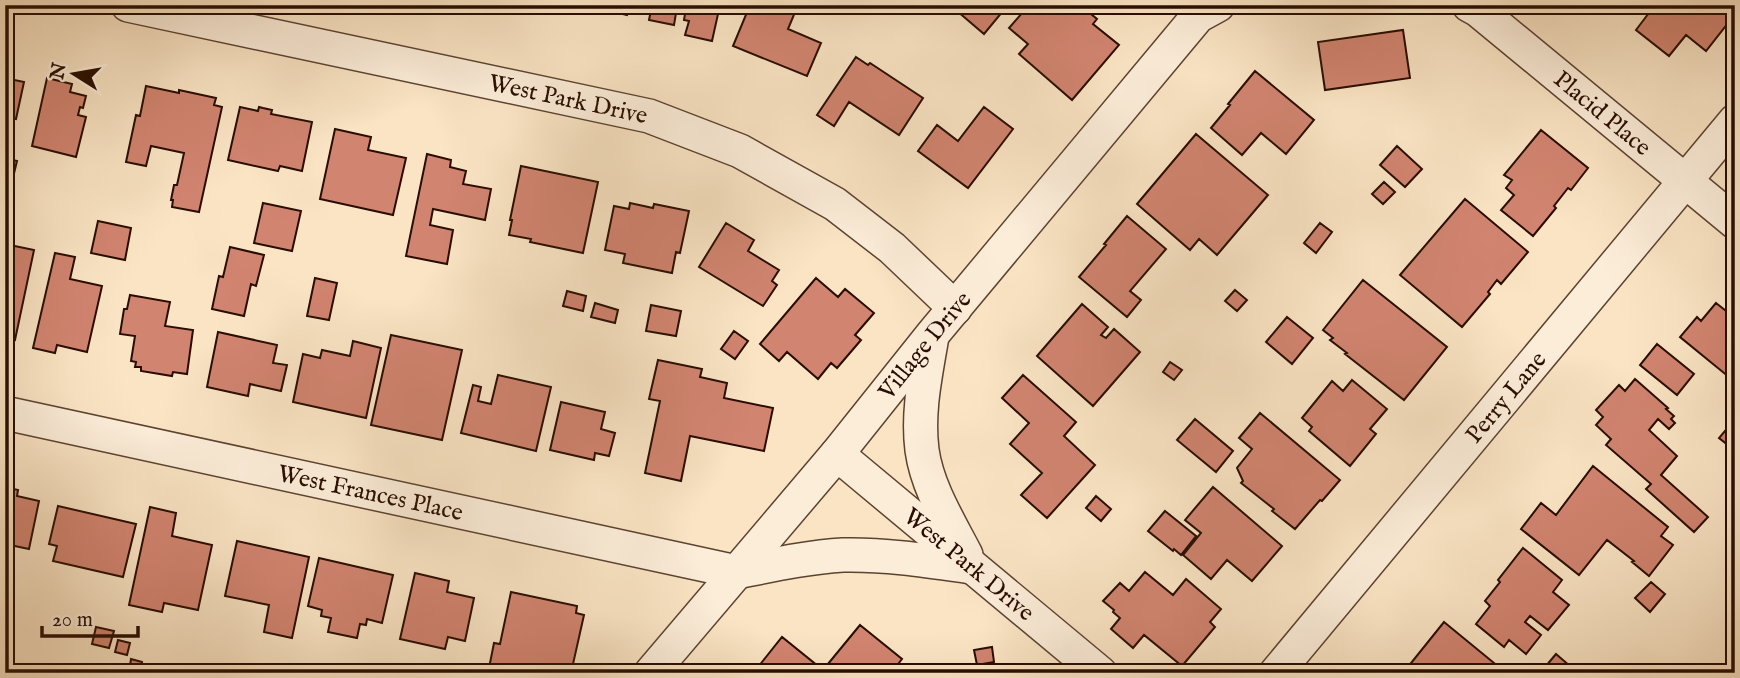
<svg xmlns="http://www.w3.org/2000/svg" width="1740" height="678" viewBox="0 0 1740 678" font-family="'IM FELL English',serif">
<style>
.building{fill:#d18470;stroke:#280d00;stroke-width:2}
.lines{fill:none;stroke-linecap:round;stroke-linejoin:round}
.minor-casing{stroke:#5c4331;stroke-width:36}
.minor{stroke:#fcedd9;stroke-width:33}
.labels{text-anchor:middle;stroke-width:7;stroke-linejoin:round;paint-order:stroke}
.street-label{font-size:24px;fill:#280d00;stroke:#fcedd9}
</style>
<rect width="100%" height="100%" fill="#fae4c4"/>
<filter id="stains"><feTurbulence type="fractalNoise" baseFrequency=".00286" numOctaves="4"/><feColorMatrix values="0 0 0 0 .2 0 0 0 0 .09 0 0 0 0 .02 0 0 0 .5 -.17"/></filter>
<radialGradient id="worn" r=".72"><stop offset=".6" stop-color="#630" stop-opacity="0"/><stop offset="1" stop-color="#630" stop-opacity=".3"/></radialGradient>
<!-- building -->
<path class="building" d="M585 5H630L627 15Z
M652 5H720L712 41 685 35 689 21 684 20 685 14 676 13 674 25 649 20Z
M750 5H798L788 29 821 43 807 76 733 46Z
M950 5H1008L984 34Z
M1029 5H1080L1097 19 1093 24 1119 45 1072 100 1019 54 1028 44 1009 28Z
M1655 5H1725L1735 14 1706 51 1686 35 1669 56 1636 30Z
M1403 30 1410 78 1325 90 1318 42Z
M856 57 868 65 870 63 923 98 899 135 849 102 834 126 817 115Z
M1255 71 1314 120 1286 154 1261 133 1242 155 1211 128 1230 105 1228 104Z
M5 78 24 82 16 119 5 117Z
M47 78 72 84 70 92 86 96 83 108 80 107 78 115 86 117 76 157 32 146Z
M146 86 179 93V90L216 98 214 105 222 107 199 212 172 207 173 200H171L174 185H177L184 153 151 146 146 166 126 162 136 115 140 116Z
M240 107 258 111 259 107 263 108 272 110 271 114 312 122 302 171 280 166 278 171 228 160Z
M984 107 1013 129 968 188 918 151 937 125 958 141Z
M335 129 371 137 368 150 406 158 393 215 320 199Z
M1541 130 1588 168 1571 190 1568 188 1554 206 1556 208 1533 236 1501 210 1514 195 1506 188 1512 180 1504 175Z
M1196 134 1268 195 1217 255 1199 239 1190 250 1137 204Z
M1397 146 1422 169 1405 187 1380 165Z
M427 154 451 160 450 167 466 171 463 184 491 189 485 220 433 209 430 225 453 230 447 264 406 256Z
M5 158 17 161 10 190 5 189Z
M521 166 598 182 583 253 530 242 531 239 509 235 512 220H510Z
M1384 182 1395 192 1383 204 1372 194Z
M1465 199 1528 252 1501 284 1497 280 1488 292 1490 294 1462 327 1400 275Z
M263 203 301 211 292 251 254 243Z
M630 203 653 208 654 204 689 211 680 253 676 252 672 273 623 263 625 254 605 250 614 206 629 209Z
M1127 216 1166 249 1130 291 1141 300 1127 317 1079 277 1106 245 1104 244Z
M98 221 131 228 125 260 91 253Z
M726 223 754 240 748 251 779 270 772 281 777 285 763 306 699 267Z
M1320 223 1332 232 1316 253 1304 243Z
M5 244 34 250 15 340 5 337Z
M230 247 264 255 256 286 251 284 244 316 212 309 219 276 223 277Z
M55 253 75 257 70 279 102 286 87 352 57 345 55 353 33 348Z
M315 278 337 283 329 320 307 316Z
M816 278 838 297 845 289 874 313 855 335 861 340 837 368 831 363 818 379 787 352 779 361 760 344Z
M1363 280 1447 347 1404 400 1345 354 1347 353 1330 340 1333 338 1323 330Z
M1235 290 1247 300 1237 311 1225 301Z
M567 291 586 296 583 311 563 306Z
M130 295 170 302 165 326 193 330 187 374 173 372 172 376 141 371V367H135L136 362 131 361 135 336 120 334 124 309H127Z
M595 303 618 310 615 323 591 317Z
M1716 303 1735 318V382L1680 337 1697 317 1701 321Z
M1082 304 1108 327 1101 335 1106 338 1114 329 1140 352 1093 406 1037 356Z
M651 305 681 311 676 336 646 331Z
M1287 317 1313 338 1292 364 1266 342Z
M734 331 748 341 735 359 721 349Z
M218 332 277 345 273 363 287 365 281 391 250 384 248 396 207 387Z
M391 335 462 350 442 440 371 425Z
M353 341 381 348 366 418 293 402 303 354 320 358 322 350 350 356Z
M1657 344 1694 374 1677 395 1640 365Z
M658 360 702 369 700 377 727 383 724 398 773 408 764 451 690 436 681 481 645 473 660 401 649 399Z
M1170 362 1182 370 1174 380 1163 372Z
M498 375 551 387 536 451 461 433 473 385 481 387 478 401 491 404Z
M1023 375 1076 422 1064 436 1095 465 1047 518 1021 495 1042 473 1010 444 1029 423 1002 398Z
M1635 379 1668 408 1666 409 1674 416 1671 419 1675 423 1669 429 1658 419 1649 430 1677 456 1661 475 1708 517 1694 532 1646 489 1651 484 1606 445 1611 439 1596 425 1603 417 1596 410 1619 385 1625 391Z
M1352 380 1387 409 1370 429 1376 434 1350 466 1309 431 1312 427 1302 418 1332 381 1343 391Z
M561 402 605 412 601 429 615 433 609 456 595 453 594 460 550 450Z
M1260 413 1340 480 1322 501 1320 500 1295 529 1272 511 1274 509 1241 483 1243 481 1237 468 1252 449 1239 438Z
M1195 419 1233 451 1216 472 1177 440Z
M1735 419V448L1733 449 1719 438Z
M1593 466 1668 527 1661 536 1673 545 1649 576 1632 562 1634 561 1607 540 1579 575 1521 529 1541 503 1556 515Z
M5 487 18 490 17 496 39 501 29 549 5 544Z
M1213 487 1282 546 1252 581 1227 560 1211 579 1183 555 1201 533 1185 520Z
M1096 496 1111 509 1101 521 1086 508Z
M58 506 136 524 123 577 53 561 57 546 49 544Z
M150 507 176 513 172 536 212 545 198 610 164 603 162 612 129 605Z
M1165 511 1196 536 1181 555 1174 549 1173 551 1148 531Z
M237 541 309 557 292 638 264 632 269 605 225 596Z
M1523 548 1562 580 1553 592 1569 605 1548 630 1530 616 1525 622 1541 635 1526 654 1509 640 1504 647 1476 624 1490 606 1485 601 1500 582 1498 580Z
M319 558 393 575 382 623 367 619 366 625 360 624 357 638 328 632 331 618 321 616 322 610 308 606Z
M1145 572 1173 595 1186 579 1221 609 1210 622 1215 627 1182 666 1144 635 1133 648 1111 629 1120 618 1113 612 1114 610 1103 601 1120 583 1129 591Z
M415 573 449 581 447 592 474 598 465 641 448 637 445 649 400 639Z
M1651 582 1665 594 1650 612 1635 598Z
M511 592 577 606 576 613 584 615 571 673H488L494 643 500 644Z
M1444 622 1505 672 1504 673H1454L1450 670 1448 673H1403Z
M860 625 902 659 891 673H765L758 667 782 637 823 670Z
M96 627 114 631 109 648 92 644Z
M118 640 130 643 127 655 115 652Z
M992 647 994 662 977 665 974 650Z
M1556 654 1578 673H1540Z
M131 659 142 662 140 673 129 672Z"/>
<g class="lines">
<!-- minor casing -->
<g class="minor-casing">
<g id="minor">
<path id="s1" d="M128 5 649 116 740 151 835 204 892 248 955 308"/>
<path id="s2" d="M1469 5 1478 10 1735 222"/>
<path d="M932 336C926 373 917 411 922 450 927 487 949 522 966 555"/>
<path id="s3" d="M5 413 737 572C772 565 808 557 843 555 886 554 930 561 972 567"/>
<path id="s4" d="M837 454 1100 673"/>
<path id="s5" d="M651 673 837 454 932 335 1198 16 1218 5"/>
<path id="s6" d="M1276 673 1735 121"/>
</g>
</g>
<!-- minor -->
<use href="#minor" class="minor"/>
</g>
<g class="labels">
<!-- street labels -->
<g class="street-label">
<text dy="8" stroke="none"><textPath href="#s1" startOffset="450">West Park Drive</textPath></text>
<text dy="8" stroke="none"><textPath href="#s2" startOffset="172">Placid Place</textPath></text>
<text dy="8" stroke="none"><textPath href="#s5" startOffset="427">Village Drive</textPath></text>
<text dy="8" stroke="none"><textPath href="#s6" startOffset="359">Perry Lane</textPath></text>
<text dy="8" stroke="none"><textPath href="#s3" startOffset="374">West Frances Place</textPath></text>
<text dy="8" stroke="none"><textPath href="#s4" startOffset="172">West Park Drive</textPath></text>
</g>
</g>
<!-- margin -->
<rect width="1740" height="678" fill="none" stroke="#fae4c4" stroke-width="28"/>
<rect x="7" y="7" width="1726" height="664" fill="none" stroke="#280d00" stroke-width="3.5"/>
<rect x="14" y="14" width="1712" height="650" fill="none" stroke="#280d00" stroke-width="2"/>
<!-- north arrow -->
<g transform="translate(74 74) rotate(281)" stroke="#fcedd9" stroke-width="5" paint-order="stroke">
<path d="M0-5L12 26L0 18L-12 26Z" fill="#280d00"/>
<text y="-10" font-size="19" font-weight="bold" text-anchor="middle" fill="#280d00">N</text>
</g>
<!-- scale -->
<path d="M42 626v10h96v-10" fill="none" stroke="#280d00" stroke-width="3.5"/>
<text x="52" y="626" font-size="21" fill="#280d00" stroke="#fcedd9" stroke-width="5" paint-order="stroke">20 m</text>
<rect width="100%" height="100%" filter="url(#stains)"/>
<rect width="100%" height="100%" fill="url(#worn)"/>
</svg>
